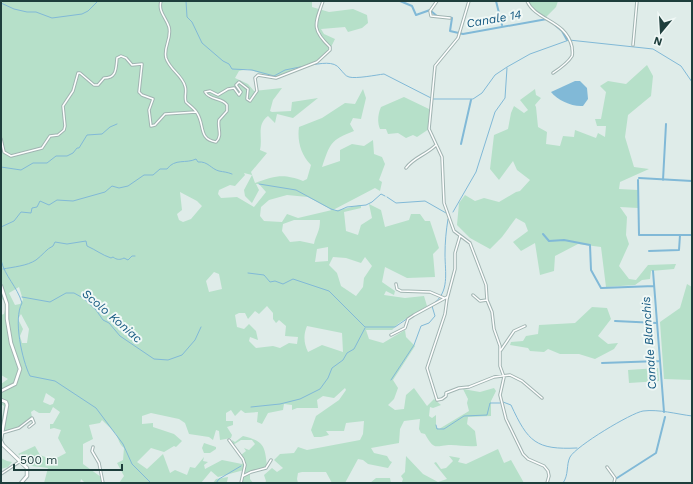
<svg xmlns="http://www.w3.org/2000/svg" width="693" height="484" viewBox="0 0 693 484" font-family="'Work Sans',sans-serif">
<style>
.green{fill:#b6e0c9;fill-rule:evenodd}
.water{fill:#81b9d7}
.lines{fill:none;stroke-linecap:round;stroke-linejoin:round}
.stream{stroke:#81b9d7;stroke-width:1}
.canal{stroke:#81b9d7;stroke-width:2}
.minor-casing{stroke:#a1b4b2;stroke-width:3.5}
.tertiary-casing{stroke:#a1b4b2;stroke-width:4.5}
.minor{stroke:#fff;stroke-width:1.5}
.tertiary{stroke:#fff;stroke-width:2.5}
.labels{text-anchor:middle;stroke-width:4;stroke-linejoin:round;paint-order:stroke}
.water-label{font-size:12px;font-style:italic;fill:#135880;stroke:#f0f8f6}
</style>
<rect width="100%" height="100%" fill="#dfece9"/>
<!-- green -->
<path class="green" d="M4 1H312V7L329 12 353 9 367 15 368 23 362 28 348 32 345 27 321 29 324 34 335 39 328 53 317 62 276 78 247 69 239 71 235 78 248 84 254 91 282 88 273 100 270 111 272 112 291 111 292 102 318 98 293 118 277 114 275 123 268 116C256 125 263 137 260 150L267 153 251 172 255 183C275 176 283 173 303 181L307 179 311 165C301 155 297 141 299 127L322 118 345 103 355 104 363 89 366 98 361 119 353 118 350 124 354 131C330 140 330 144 322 167L340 161V150L352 144 364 146 373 140 374 154 382 157 385 164 379 180 382 182 380 191 375 188 333 210C338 211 354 206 361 205V208L344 212 346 231 358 235 361 225 372 218 369 204 381 210 385 227 409 220 411 214H420L425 221H430L439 248 433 254 435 277 407 278 385 267 382 282 395 291 394 295 386 291 384 295 405 298 424 296 427 306 399 323 392 330H366L369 339 383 343 405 330 406 337 415 346 393 380 398 388 394 399 388 405 395 410 404 409 406 395 414 388 427 406 434 399 441 405 433 408 430 407 429 416 432 418 436 415V427L439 429 469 411 467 403 468 399 463 389 480 392 494 388 496 391 491 401V416L468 417 467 424 475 431 477 446C467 447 460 445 451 445 435 445 435 452 425 434L421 433 419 429 420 419 404 421 400 429 399 443 371 448 374 453 387 456 390 461 392 462 388 468 368 464 363 460 358 459 345 483H332L326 472H302L298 473 297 479 298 483H265L266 481 264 475 272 468 277 472 283 468 274 460 280 454 294 453 298 447 307 450 360 440 363 434 364 421 346 423 344 431H326L329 435 321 437H314L311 430 316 416 339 400 346 390 345 388 334 398 323 396 317 400 318 408H297L292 410V405L284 404 283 410 268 413 262 424 257 422 258 412 245 413 241 410 235 416 231 410 226 413V421H233V425L227 427 232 435 231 438 220 440 219 431 216 430 213 440 209 437 189 434 185 423 179 419 151 413 142 416V424L153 423V427L174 434 182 441 176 447 174 446 164 452 151 448 137 462 147 469 163 454 170 473 175 470 187 475 190 467 195 468 204 457 203 461 208 462 204 465 205 469 222 460 242 464 244 462 241 455 246 451 244 448 249 450 255 444 252 440H241L233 445 232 440 235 442 243 436C264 441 265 446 267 466L250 473V479L253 483H241L244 470 218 477 211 471 201 483H119L124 476 117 463 123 460 124 448C119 444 119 440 116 434 112 429 106 424 102 420L100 423 89 425 93 439 83 444V464L101 477 102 483H85L81 479 80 483H44L48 468C37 466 33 468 22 462L26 459 18 454 35 446 40 455 53 460 66 453 58 438 61 430 54 428 50 429V424H53L60 412 53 407 50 413H39L34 410 31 412 32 417C26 420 24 423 19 427 15 430 8 431 3 432L4 426 1 425 4 406 1 404V384L8 379 1 375V315L4 314 6 306 4 300 1 299V3ZM244 173 252 175 244 190 245 196 252 203 259 190 256 184H259L266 192 254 207 237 197 221 198 218 194 219 190 230 185 235 186 245 175ZM180 192 197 201 202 206 191 219 183 222 179 220 177 214 182 210ZM287 195 308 197 332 210 298 218 287 214 282 222 264 221 260 216 261 207 269 200ZM294 220H320C320 232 316 234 314 244L300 241 290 242 282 231 283 224ZM328 247V261L315 262 317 249ZM333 257 346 258 361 263 365 257 372 266 364 278 363 287 356 296 341 286 337 273 329 265ZM214 272 219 274 222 289 209 292 206 281ZM19 287 23 300 20 304 15 305 9 293ZM267 306 273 313V319L276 323 279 320 286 326 285 336 298 337 297 344 289 343 280 348 273 346 256 348 249 341 250 337 258 340 256 331 249 324 244 329 237 327 235 315 239 313H245L248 319 255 311 259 314ZM21 314 29 329 27 343H22L20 336 23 329 18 319ZM307 326 342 333 343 352 322 345 308 352C304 344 303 335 307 326ZM46 393 55 399 53 404 50 405 43 402Z
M527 1H558L556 7 546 17 533 10Z
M647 65 653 76 651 96 628 115 625 137 634 167 649 169 620 182 619 189 638 190V208L620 207 627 217 626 235 629 244 619 266 629 279 636 280 648 265 676 264 674 269 651 271 650 279 642 280 635 285 606 287 601 247 578 244 555 256 554 271 540 275 535 243 521 251 513 242 528 231 525 223 516 218 502 237 490 249 470 238 457 225 459 203 465 195 475 201 484 198 499 202 516 192 520 191 530 180 517 170 513 161 499 180 490 169 494 135 508 129 511 113 514 106 524 113 528 110 520 100 535 89 536 95 541 98 535 105 536 107 538 127 547 132 546 144 560 146 563 136 574 137 575 130 596 138 598 133 605 137 606 126H597L595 119H601L606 92 600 86 608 81 626 84Z
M404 97 429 109V129L417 137 413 135 406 138 398 133 388 134 386 129H380C377 122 378 114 381 107Z
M687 284 692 287V380L664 379 660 322 680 308Z
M592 307 607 308 611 319 598 336 608 344 618 343 614 349 595 359 579 354H560L548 349 544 352 530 351 528 348 510 345 511 342 523 341 526 336 538 334 539 325 575 323Z
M658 368 659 381 629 383 628 370Z
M204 443 216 447V449L210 453H204L202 448Z
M498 449 504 463 511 460 524 483 402 482 403 479 401 476 405 472 406 456 423 474 438 482 447 479 434 463 436 462 441 469 446 468 453 461 449 456 460 458 458 462 466 464Z
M1 458 7 461 12 462 8 467 1 469Z
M228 477 227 482 228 483H213L216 479Z
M376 478H390L391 483H370Z"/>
<!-- water -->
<path class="water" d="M575 81H580L587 88 588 99 583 106C572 107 557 100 551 92Z"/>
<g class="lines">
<!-- stream -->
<path class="stream" d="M186 1 187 17 192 22 202 43 223 61 229 64 232 69 252 70 274 76 285 70 305 66
M1 3 14 9 27 12H36L52 18 82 14 88 11 98 1
M310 65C320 64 334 60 340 69 343 72 345 76 349 77 356 79 376 75 384 74L433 99H473L482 93 495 75 507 67 530 54 569 40 653 49 681 66 692 82
M1 167 21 170 33 163H47L56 156H67L73 153 77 148H79L87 135 102 134 110 127 117 124
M259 184 296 190 331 209
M387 197 396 203 425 201 446 213
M331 209 338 211 347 207 366 205 372 202 381 194 385 196
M453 212 476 172 495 112 505 98 507 68
M1 227 14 221 21 212 31 213 32 208 37 207 40 201 49 205 57 200 73 201 105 192 112 186 119 188 128 186 144 175H153L160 169H167C175 158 186 164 196 159L198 162C208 161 211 169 219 171 224 172 227 172 232 174
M1 260C5 277 17 286 22 303 13 319 22 360 30 376L55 381 96 408 123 444 132 464 151 483
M3 269C13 267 27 266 36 260 43 255 46 249 53 246L55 242 67 244 86 241 87 246C96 250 102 255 111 258L113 257C117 260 120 260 124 258L128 260 132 256H135
M248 273 264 275 270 282 275 281 283 284 293 279 329 291 365 327H395L411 316
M22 297 50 302 66 293H74L83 298 96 310 103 320 109 323 120 336 154 359 168 360 182 355 195 340 201 327
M433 304C450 292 445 273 445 254 445 243 446 231 448 219
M391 380 414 345 421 326 429 323 435 316 432 306
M503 402 511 405C528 442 536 450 577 448
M251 407 280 404 300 399 320 389 328 378 332 368 343 360 347 353 354 349 365 328
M436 425 437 429H444L464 416 487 415 490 403H500
M216 483 219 479 241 466
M563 483C569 475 566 465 570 457 576 446 631 413 643 411 659 409 676 414 692 416"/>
<!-- canal -->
<path class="canal" d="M400 1 412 6 416 15 430 10
M496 1 502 25
M431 11 438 17
M448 17 452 18 450 31 463 34 547 19
M555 25 562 31 567 40
M461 144 471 100
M639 178 692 181
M638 180 639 235H692
M663 180 666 124
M543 234 549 241 564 240 590 245 591 270 601 288
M649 251 679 250 680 235
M653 271 664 412
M602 288 654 286
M615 321 657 323
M602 363 660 361
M617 478 656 453 665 417"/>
<!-- minor casing -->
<g class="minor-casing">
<path id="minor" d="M161 1C158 12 166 17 169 27 172 39 163 47 166 58 170 70 182 75 185 86 187 91 184 97 186 102 189 105 195 109 197 113 205 125 198 139 216 142 223 136 217 127 219 120L227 111V105C222 97 210 101 205 92L210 91 218 95 228 89 234 88 239 95 241 92 236 85 239 82 248 89 247 99 250 101 257 91 255 78 258 75 276 78 317 62 330 50V47C311 29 315 24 323 1
M437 1 430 11 431 16 450 18
M469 1 458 38 435 66 429 129 442 157 444 203 454 231 470 243 486 285 487 300 492 312 494 329 500 346V366L504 377 500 395 506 419 523 454 528 459 544 466 548 471 549 476 547 483
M527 1C536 21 566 20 572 47 572 50 573 53 572 56 568 63 559 69 553 73
M633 45 637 1
M1 139 4 152 11 156 42 148 50 136 58 135 64 130 65 126 63 106 73 91 78 73H80L94 85H98L104 78C117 78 116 68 117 58L121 56 126 58 132 65 142 64 139 92 142 95 153 99 149 110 151 126 155 125 165 114 196 112
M406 168C414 157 426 155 436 145
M460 236 455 253V269L447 299 445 314 427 368 437 400 442 399 446 396V393L459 388 469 387 494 377 510 375 522 381 542 398
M396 284 397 289 401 291 430 292 444 298
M473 295 480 301 487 300
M391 335 405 328 408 319 414 315 447 297
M501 350 514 331 525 326
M2 433 19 428 32 418 34 423 29 427
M229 440 243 459 245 465 241 483
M93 447 92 451 99 463 103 483
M607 467 615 478 614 483
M1 474 19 462
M243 476 251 472 266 468 271 460"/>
</g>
<!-- tertiary casing -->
<g class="tertiary-casing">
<path id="tertiary" d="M1 286 7 304V319L11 343 20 369 15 384 1 391
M1 400 6 402 7 405 1 439
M1 441 3 445 27 468V476L21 483"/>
</g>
<!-- minor -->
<use href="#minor" class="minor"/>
<!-- tertiary -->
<use href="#tertiary" class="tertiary"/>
</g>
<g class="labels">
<!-- water labels -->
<g class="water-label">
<text transform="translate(494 19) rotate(-10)" y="4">Canale 14</text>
<text transform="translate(112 316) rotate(41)" y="4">Scolo Koniac</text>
<text transform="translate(649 343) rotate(-94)" y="4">Canale Blanchis</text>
</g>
</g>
<!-- border -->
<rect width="693" height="484" fill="none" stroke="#1e3e3c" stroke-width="4"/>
<!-- north arrow -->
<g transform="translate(661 32) rotate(198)" stroke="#f0f8f6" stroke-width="3" paint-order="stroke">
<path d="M0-3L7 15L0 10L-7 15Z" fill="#1e3e3c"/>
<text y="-6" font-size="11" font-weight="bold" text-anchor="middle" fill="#1e3e3c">N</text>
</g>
<!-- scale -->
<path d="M14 464v6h108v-6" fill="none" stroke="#1e3e3c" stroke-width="2"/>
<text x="20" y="464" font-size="12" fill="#1e3e3c" stroke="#f0f8f6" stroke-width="3" paint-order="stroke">500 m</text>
</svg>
